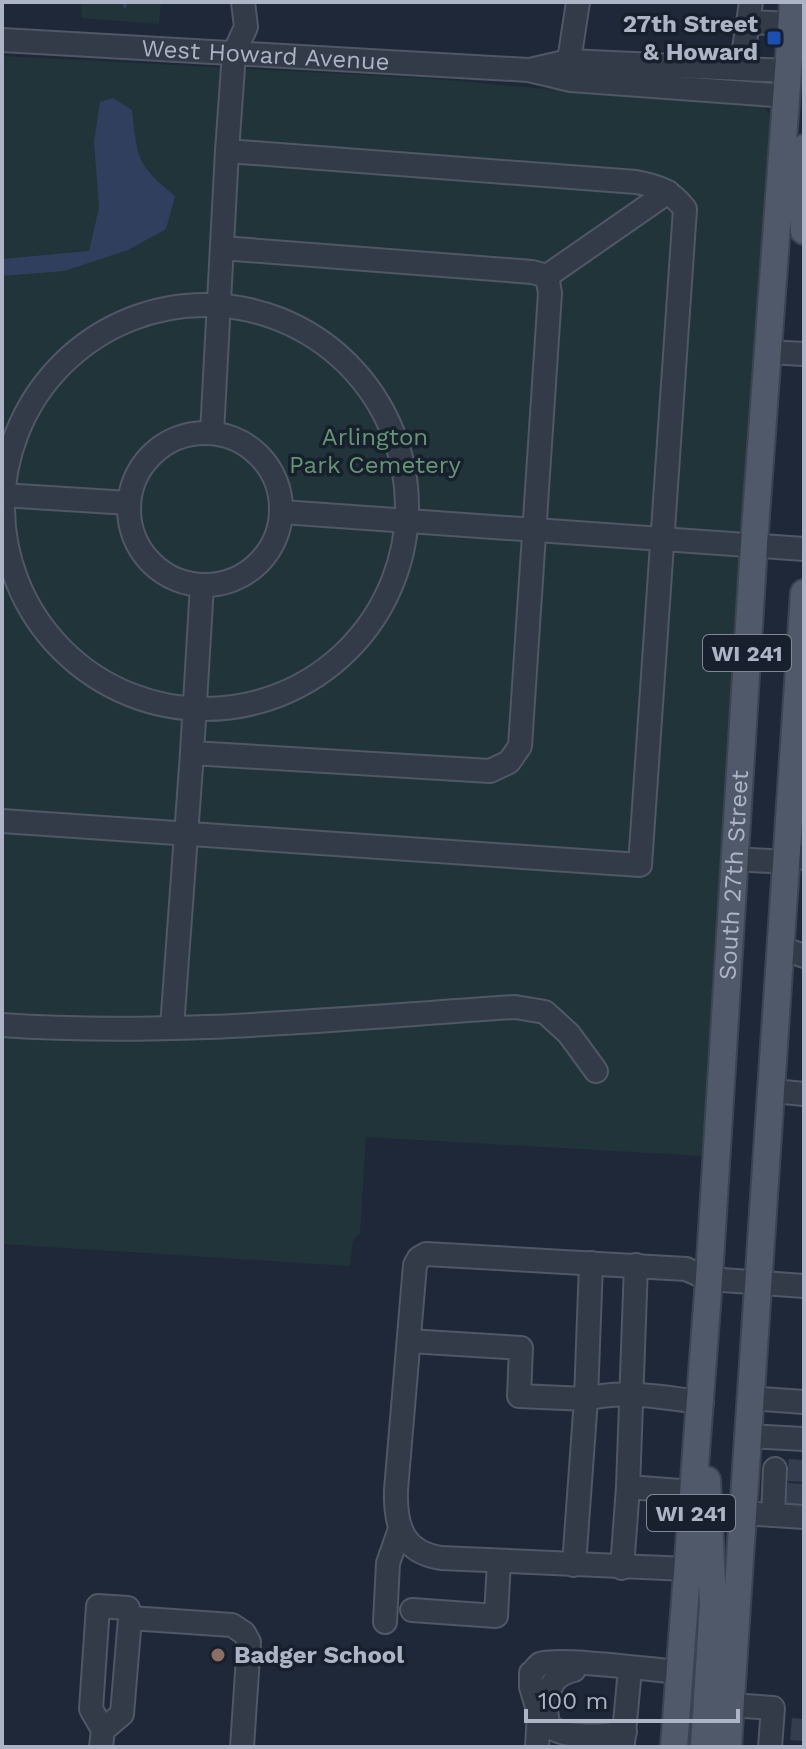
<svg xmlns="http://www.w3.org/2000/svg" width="806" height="1749" viewBox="0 0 806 1749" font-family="'Work Sans',sans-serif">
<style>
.green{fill:#213439}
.water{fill:#303f5e}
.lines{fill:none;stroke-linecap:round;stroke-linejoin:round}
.stream{stroke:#303f5e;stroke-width:4}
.minor-tunnel{stroke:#343d4d;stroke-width:22;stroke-dasharray:22 11;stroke-linecap:butt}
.minor-casing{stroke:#505766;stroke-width:26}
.major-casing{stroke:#3c4352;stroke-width:30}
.minor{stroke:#333a48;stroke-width:22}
.major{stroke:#505969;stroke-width:26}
.transit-dot{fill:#1a4fb4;stroke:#181f2d;stroke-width:3}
.education-dot{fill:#8d6e63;stroke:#181f2d;stroke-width:3}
.labels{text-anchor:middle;stroke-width:7;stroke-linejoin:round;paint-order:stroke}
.shield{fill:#181f2d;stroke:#808797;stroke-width:2}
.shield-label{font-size:22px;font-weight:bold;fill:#adb4c5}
.poi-label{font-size:24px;font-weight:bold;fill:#adb4c5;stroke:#181f2d;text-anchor:end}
.street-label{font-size:24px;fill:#adb4c5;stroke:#181f2d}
.park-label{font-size:24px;fill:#649673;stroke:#181f2d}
</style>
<rect width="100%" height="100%" fill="#1f2838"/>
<!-- green -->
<path class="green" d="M82 2H161L159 24 81 18Z
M2 56 424 78 669 100 760 105 770 113 703 1156 366 1137 360 1233 353 1241 350 1266 2 1244Z"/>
<!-- water -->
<path class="water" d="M113 98 132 110C137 158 137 165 175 196L166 229 128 250 64 271 2 276V259L89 251 99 208 94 141 100 102Z"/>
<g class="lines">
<!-- stream -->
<path class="stream" d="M124 2 125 6"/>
<!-- minor-tunnel -->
<path class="minor-tunnel" d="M788 1470 804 1471
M787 1494 804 1495
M791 1729 804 1730"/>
<!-- minor casing -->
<g class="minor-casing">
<g id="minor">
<path d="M749 22 791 24"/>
<path id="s1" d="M2 40 529 70 571 80 787 96"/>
<path d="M569 61 578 2"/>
<path d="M534 69 569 61 788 71"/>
<path d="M741 69 751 2"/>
<path d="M547 276 668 192"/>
<circle cx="205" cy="507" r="202"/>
<path d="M768 352 804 354"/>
<path d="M212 433 227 151"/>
<circle cx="205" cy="509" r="76"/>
<path d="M2 495 129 503"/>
<path d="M282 512 804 549"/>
<path d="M202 585 192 753 490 771 509 762 520 746 550 293 547 276 532 272 222 248"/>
<path d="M2 821 640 865 685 209C671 191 659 186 636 182L227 151 234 53 246 27 243 2"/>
<path d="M734 859 787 862 804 856"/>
<path d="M782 948 804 956"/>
<path d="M2 1025C172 1037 345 1018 515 1007L545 1012 569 1034 596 1071"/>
<path d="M172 1027 192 753"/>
<path d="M773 1091 804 1094"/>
<path d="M409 1341 521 1348 519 1396 586 1399 591 1263"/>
<path d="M749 1398 804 1402"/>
<path d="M746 1436 804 1439"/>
<path d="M628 1487 636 1265"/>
<path d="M742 1513 804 1517"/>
<path d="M773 1515 775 1469"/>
<path d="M574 1565 586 1399C625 1389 663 1398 702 1402"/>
<path d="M622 1568 628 1487 693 1492"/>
<path d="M687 1569 441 1558C402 1552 395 1525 396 1490L415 1265 419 1258 426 1254 686 1269 709 1279 804 1286"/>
<path d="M412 1610 496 1616 499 1561"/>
<path d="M130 1618 232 1625 244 1633 249 1642 242 1747"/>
<path d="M385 1622 388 1563 400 1529"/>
<path d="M546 1701C547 1709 545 1719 550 1726 562 1739 609 1736 625 1732"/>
<path d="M547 1702C550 1683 555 1675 574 1670"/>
<path d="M731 1705 773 1708 770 1747"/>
<path d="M623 1744 630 1669"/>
<path d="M101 1747 103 1730 91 1709 98 1606 128 1608 130 1618 122 1714 103 1730"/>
<path d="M537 1747 539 1713 531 1687V1673C533 1672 538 1665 540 1664 556 1657 655 1670 680 1672"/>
</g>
</g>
<!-- major casing -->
<g class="major-casing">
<g id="major">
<path d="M804 148 801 191 804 231"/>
<path id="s2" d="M674 1747 709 1279 754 544 793 2"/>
<path d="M704 1747 713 1604 707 1480"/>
<path d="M728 1747C752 1362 779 977 804 593"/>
</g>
</g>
<!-- minor -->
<use href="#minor" class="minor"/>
<!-- major -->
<use href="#major" class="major"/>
</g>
<!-- markers -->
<rect class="transit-dot" x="766" y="30" width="16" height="16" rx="4"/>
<circle class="education-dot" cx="218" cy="1655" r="8"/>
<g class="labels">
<!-- shield labels -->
<g class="shield">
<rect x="703" y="635" width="88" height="36" rx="6"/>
<rect x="647" y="1495" width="88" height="36" rx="6"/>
</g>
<g class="shield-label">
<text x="747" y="661">WI 241</text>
<text x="691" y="1521">WI 241</text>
</g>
<!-- poi labels -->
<g class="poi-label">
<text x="758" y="32">27th Street<tspan x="758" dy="28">&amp; Howard</tspan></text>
<text x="234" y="1663" text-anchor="start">Badger School</text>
</g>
<!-- street labels -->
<g class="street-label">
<text dy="8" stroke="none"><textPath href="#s1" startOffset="264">West Howard Avenue</textPath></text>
<text dy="8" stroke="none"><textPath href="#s2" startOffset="874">South 27th Street</textPath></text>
</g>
<!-- park labels -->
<g class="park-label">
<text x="375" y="445">Arlington<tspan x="375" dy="28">Park Cemetery</tspan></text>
</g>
</g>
<!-- border -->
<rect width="806" height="1749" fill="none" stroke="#adb4c5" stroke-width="8"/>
<!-- scale -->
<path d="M526 1709v12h212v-12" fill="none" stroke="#adb4c5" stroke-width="4"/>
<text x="538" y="1709" font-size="24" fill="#adb4c5" stroke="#181f2d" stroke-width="6" paint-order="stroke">100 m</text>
</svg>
